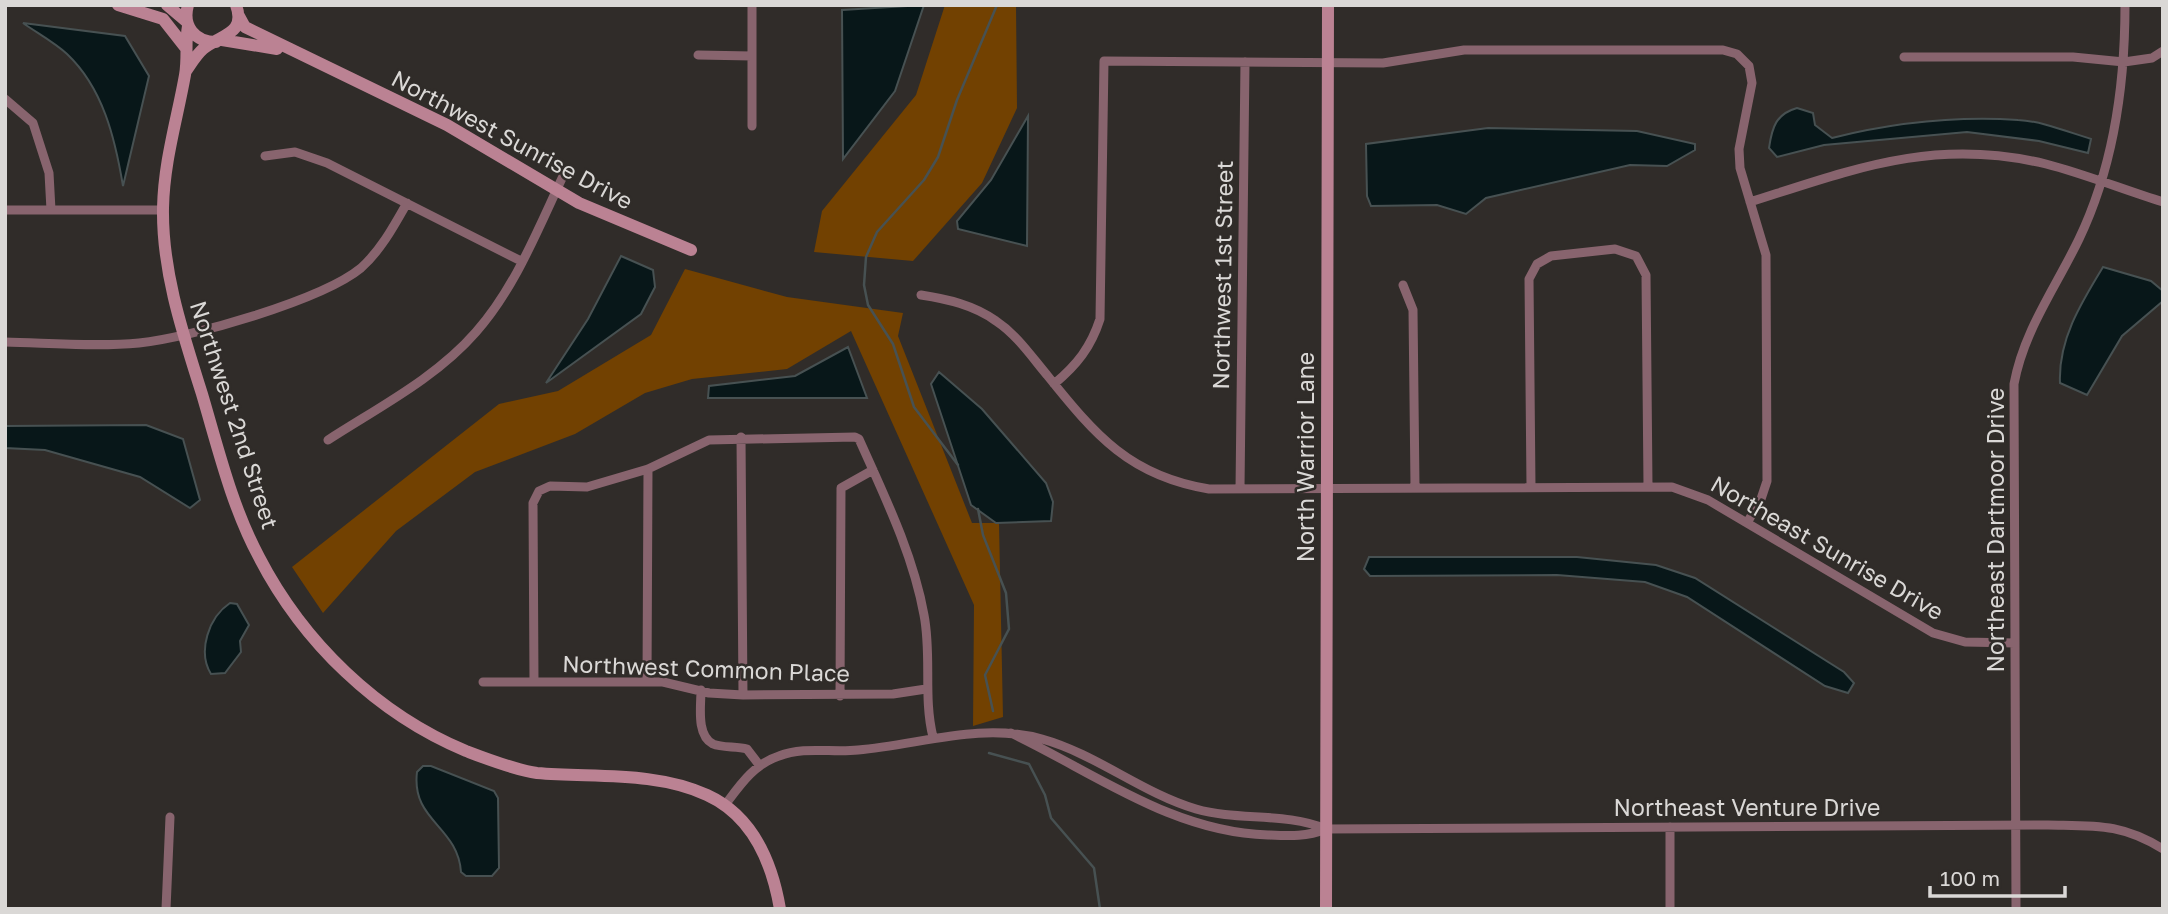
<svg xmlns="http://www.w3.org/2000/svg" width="2168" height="914" viewBox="0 0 2168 914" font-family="'Golos Text',sans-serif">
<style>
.green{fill:#724101}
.water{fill:#081719;stroke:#475152;stroke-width:2}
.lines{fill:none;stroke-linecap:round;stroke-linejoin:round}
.stream{stroke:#475152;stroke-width:2.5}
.street{stroke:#88646e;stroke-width:9}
.secondary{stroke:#bb8293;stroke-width:12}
.labels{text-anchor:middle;stroke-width:5;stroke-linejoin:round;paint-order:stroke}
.street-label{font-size:23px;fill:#dad8d6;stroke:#302c29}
</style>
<rect width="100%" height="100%" fill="#302c29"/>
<!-- green -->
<path class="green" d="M945 5H1016L1017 108 982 183 913 261 814 252 822 211 916 95Z
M685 269 787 297 903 313 898 336 972 523H999L1003 717 973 726 974 605 851 331 787 369 692 379 645 393 575 434 475 472 396 531 323 613 292 567 499 404 558 391 651 335Z"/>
<!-- water -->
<path class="water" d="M924 5 895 91 843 159 842 10Z
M23 23 125 36 149 76 123 186C115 138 103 88 67 54 54 42 37 33 23 23Z
M1797 108 1813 113 1815 125 1832 138C1892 123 1956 116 2018 120 2042 121 2068 132 2091 139L2088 153 2039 141 1967 132 1824 145 1777 157 1769 148C1772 127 1776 114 1797 108Z
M1028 116 1027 246 958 229 957 221 991 180Z
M1488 128 1637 131 1695 144V150L1667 166 1630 165 1486 198 1466 214 1437 205 1371 206 1367 196 1366 144Z
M621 256 653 270 655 287 641 314 546 383 588 319Z
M2103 267 2151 281 2163 291V301L2122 336 2087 395 2060 383C2058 340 2081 303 2103 267Z
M848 347 867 398H708L709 386 795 376Z
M939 372 982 409 1046 483 1053 502 1051 521 996 523 971 505 931 384Z
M146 425 183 439 200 500 190 508 140 477 45 450 5 448V426Z
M1369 557H1577L1656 565 1695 578 1844 672 1854 683 1848 693 1825 686 1687 597 1645 582 1557 575 1370 576 1364 569Z
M230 603 237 604 249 625 240 641 241 652 225 673 211 674C197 651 209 617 230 603Z
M423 766H431L494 791 498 798 499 868 492 876H466L461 872C458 826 411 821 417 772Z"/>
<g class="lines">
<!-- stream -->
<path class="stream" d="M958 465 914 407 893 344 868 305 864 285 866 257 877 232 924 180 938 157 957 100 997 5
M978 509 983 535 1006 593 1009 629 985 675 993 711
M989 753 1029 764 1045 795 1051 818 1094 868 1100 909"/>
<!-- street -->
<path class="street" d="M698 55 752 56
M1904 57H2073L2124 62 2152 58 2163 51
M5 99 33 123 49 173 51 210
M752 126V5
M265 156 295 152 327 163 521 261
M1750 202C1854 169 1934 137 2046 164 2085 174 2124 190 2163 202
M5 210H163
M1403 285 1413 310 1415 487
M921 295C947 299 974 305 996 321 1017 335 1031 356 1047 375 1096 436 1130 476 1209 489L1672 487 1708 500 1933 633 1965 642 2015 643
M5 342C49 343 96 347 139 343 190 338 322 300 361 268 381 250 394 226 407 203
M1054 384C1077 365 1091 347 1100 319L1104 61 1383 63 1464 50H1723L1737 54 1749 66 1752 83 1739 149 1740 168 1766 255 1767 481 1761 499 1747 523
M741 437 743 695
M328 440C379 407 436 378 476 332 516 287 539 226 565 172
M1531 487 1529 279 1537 264 1551 256 1615 249 1636 256 1646 275 1648 486
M1240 489 1245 62
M483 682H663L709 693 743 695 893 694 926 689
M534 682 533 503 539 491 550 486 587 487 648 469 709 440 855 437 859 439C884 495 913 554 924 615 932 656 923 697 933 737
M647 682 648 469
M701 690C701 706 696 735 713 744 722 748 737 746 747 749L760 766
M840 696 841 488 873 470
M1011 733C1095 773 1172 832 1268 835 1290 836 1306 837 1326 829L2048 825C2095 826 2121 823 2163 849
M725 805C740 785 754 764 779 756 804 746 832 753 858 750 919 745 980 722 1042 739 1096 754 1142 793 1196 809 1238 821 1286 812 1326 829
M1670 827V909
M166 909 170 817
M2016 909 2014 384C2024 330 2056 287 2079 239 2114 166 2125 84 2125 5"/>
<!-- secondary -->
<path class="secondary" d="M118 5 163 19 185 47
M167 5 187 22
M188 5C182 26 195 42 216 42
M239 16 245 27 447 125 579 203 691 250
M188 26C185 42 188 59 185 75 177 120 164 161 163 208 162 272 183 334 202 394 218 448 232 507 259 557 303 642 377 714 466 751 487 759 515 770 537 773 593 778 655 771 707 795 753 816 772 862 780 909
M222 40 277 49
M186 71C191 64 196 55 203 49 219 35 247 35 236 5
M1326 909 1328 5"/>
</g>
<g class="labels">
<!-- street labels -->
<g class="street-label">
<text transform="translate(512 140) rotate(28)" y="8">Northwest Sunrise Drive</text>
<text transform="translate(1223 275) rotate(-89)" y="8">Northwest 1st Street</text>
<text transform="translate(234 415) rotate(72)" y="8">Northwest 2nd Street</text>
<text transform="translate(1306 457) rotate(-90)" y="8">North Warrior Lane</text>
<text transform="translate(1996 530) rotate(-90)" y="8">Northeast Dartmoor Drive</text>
<text transform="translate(1827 548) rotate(30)" y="8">Northeast Sunrise Drive</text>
<text transform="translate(706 669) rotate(2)" y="8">Northwest Common Place</text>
<text x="1747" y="816">Northeast Venture Drive</text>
</g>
</g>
<!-- border -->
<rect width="2168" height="914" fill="none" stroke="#dad8d6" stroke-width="14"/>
<!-- scale -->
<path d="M1930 886v10h135v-10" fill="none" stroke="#dad8d6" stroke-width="3.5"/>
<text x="1940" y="886" font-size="21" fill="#dad8d6" stroke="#302c29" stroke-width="5" paint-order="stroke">100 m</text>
</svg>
